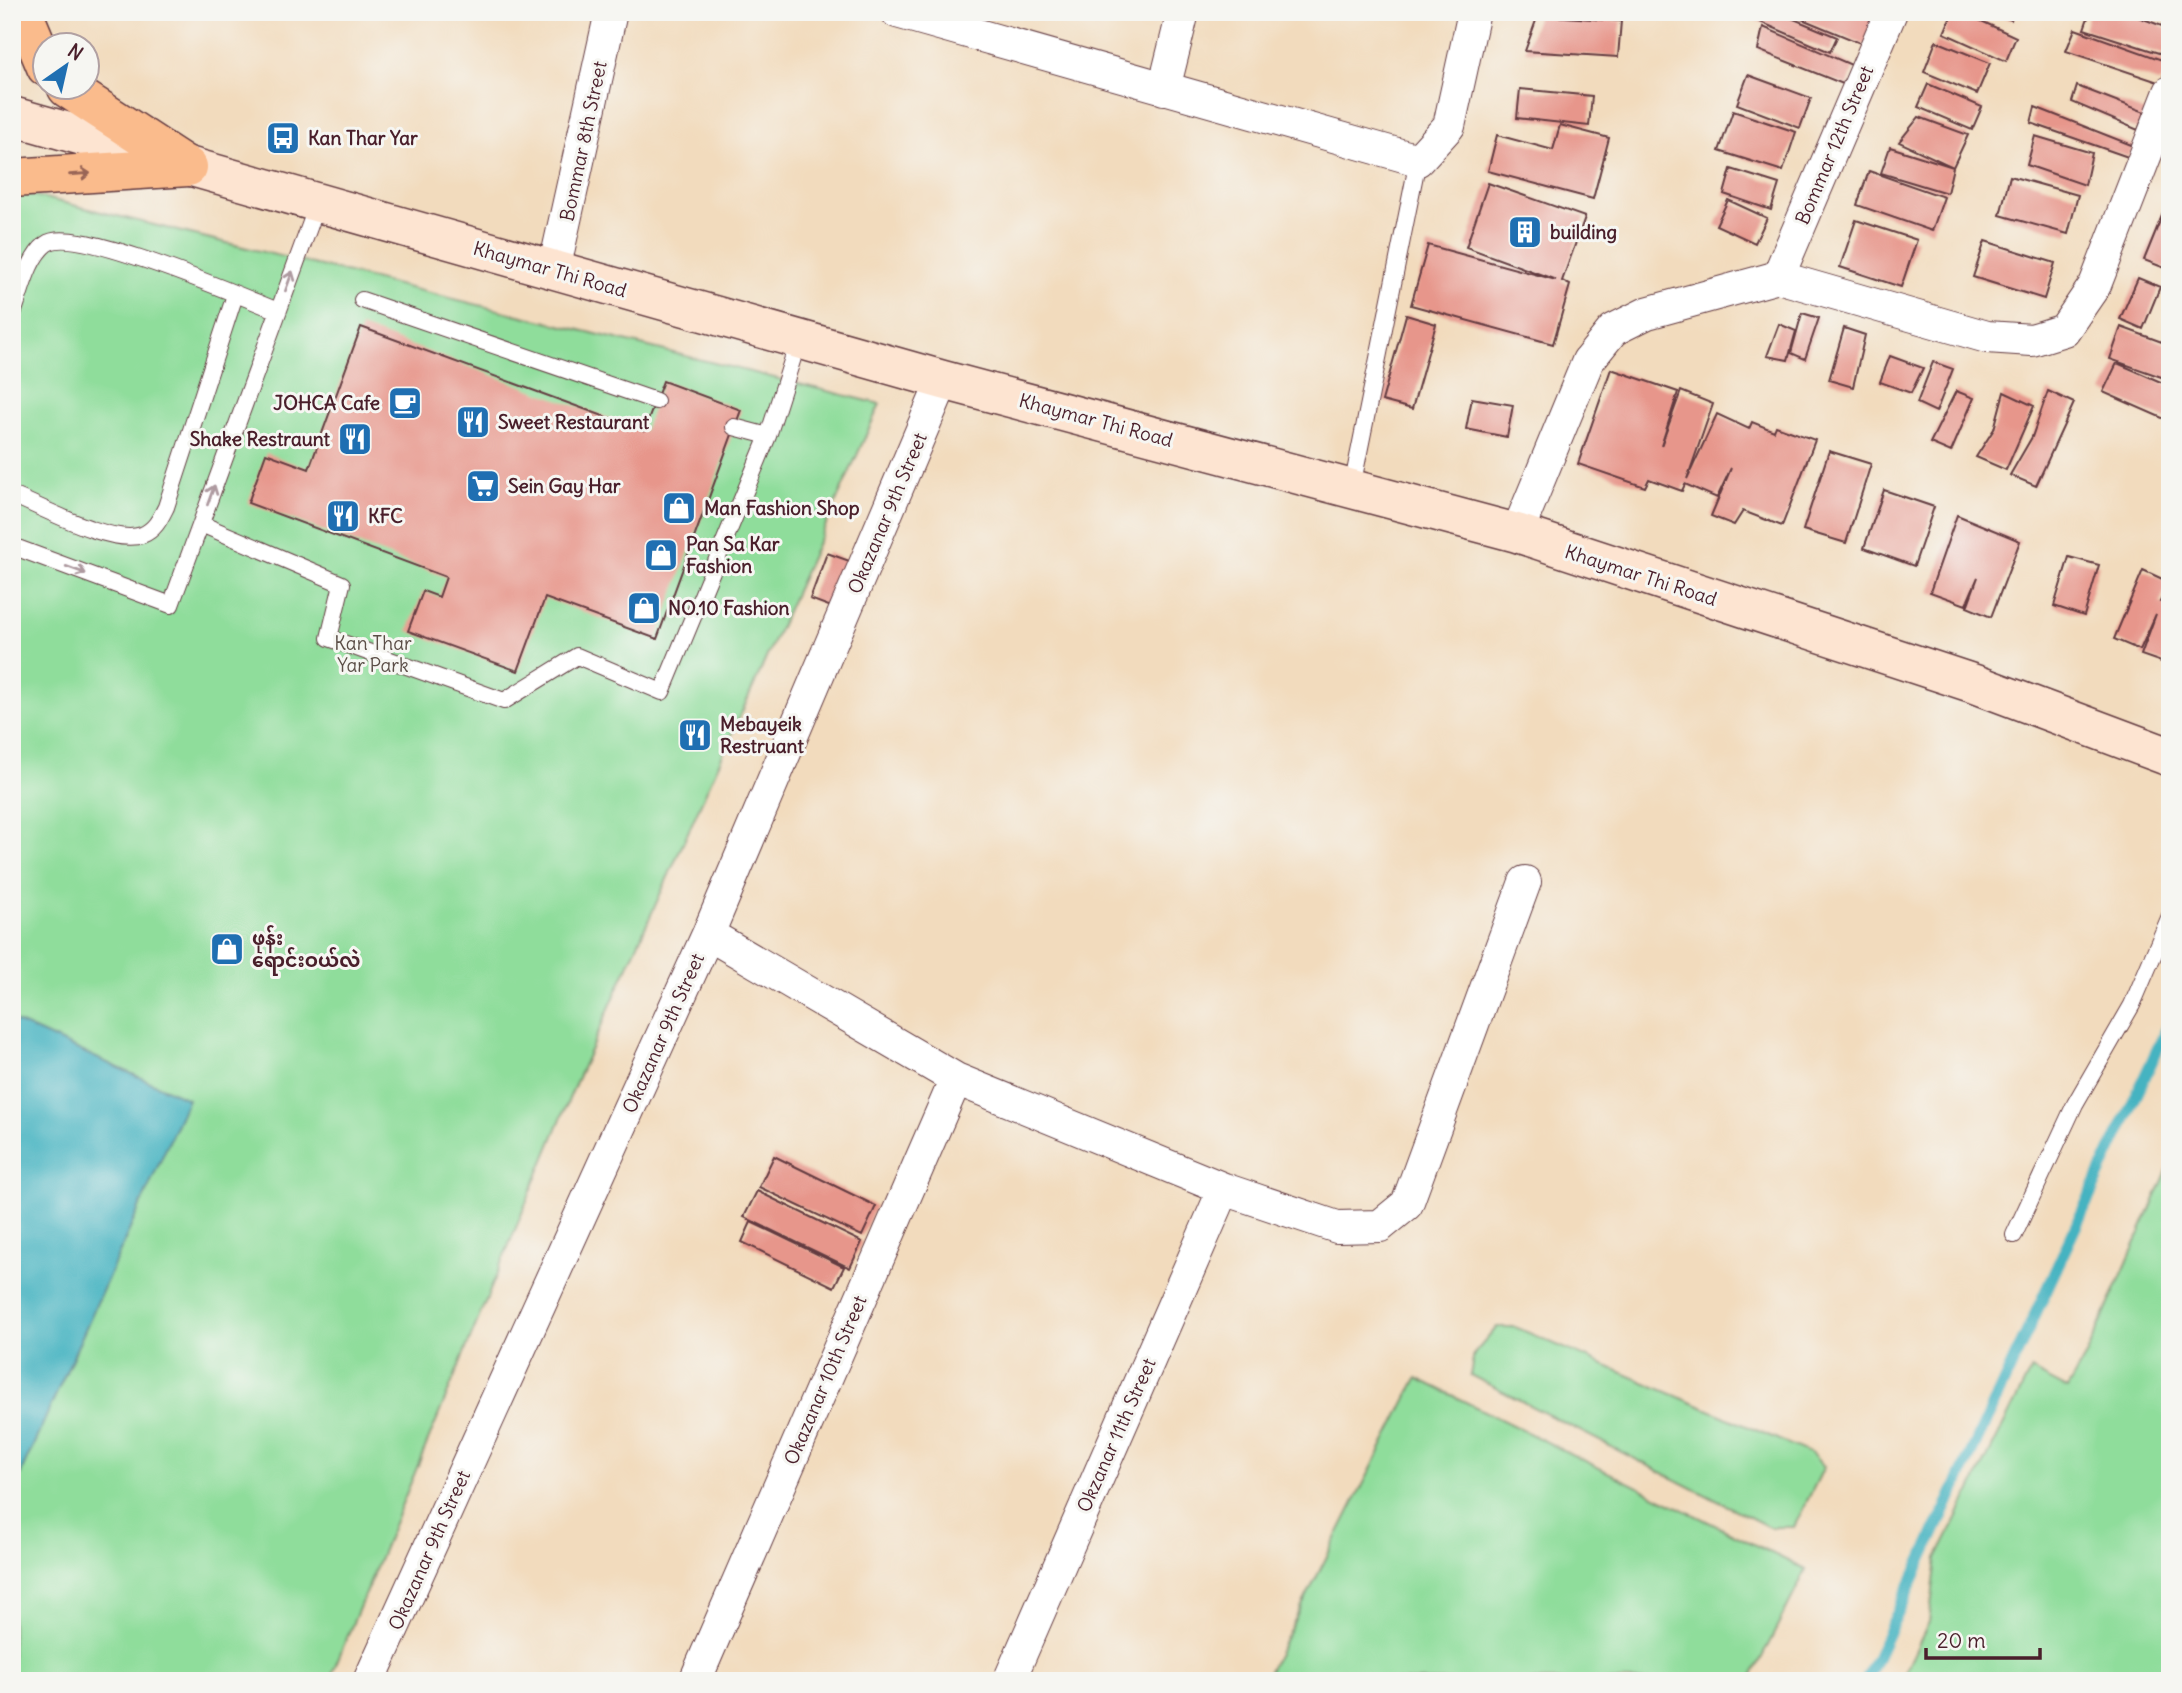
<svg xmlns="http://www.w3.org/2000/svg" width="2182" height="1693" viewBox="0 0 2182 1693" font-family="Delius,'Noto Sans Myanmar',sans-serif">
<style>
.green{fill:#8fdd9b;stroke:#6c7e63;stroke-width:2}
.water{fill:#45b3c1;stroke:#486976;stroke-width:2}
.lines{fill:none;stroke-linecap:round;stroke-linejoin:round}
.stream{stroke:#45b3c1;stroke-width:12}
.building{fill:#e7968b}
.service-casing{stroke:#633b41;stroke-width:18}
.minor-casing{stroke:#633b41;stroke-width:34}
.secondary-casing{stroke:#633b41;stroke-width:41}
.primary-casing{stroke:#633b41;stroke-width:41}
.service{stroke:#fff;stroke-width:16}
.minor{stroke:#fff;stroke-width:32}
.secondary{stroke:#fde4d1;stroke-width:38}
.primary{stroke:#fabb8c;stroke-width:38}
.oneway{stroke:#996557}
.oneway2{stroke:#ae9aa0}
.labels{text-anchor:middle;stroke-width:6;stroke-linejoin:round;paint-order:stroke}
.poi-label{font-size:19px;font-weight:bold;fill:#4a1f2b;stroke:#f6f6f2;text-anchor:start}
.street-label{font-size:19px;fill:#4a1f2b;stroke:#f6f6f2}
.park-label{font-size:19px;fill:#5b4e47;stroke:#f6f6f2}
</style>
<rect width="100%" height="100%" fill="#f6f6f2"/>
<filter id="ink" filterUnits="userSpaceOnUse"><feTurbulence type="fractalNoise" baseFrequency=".0143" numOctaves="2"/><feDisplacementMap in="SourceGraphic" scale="14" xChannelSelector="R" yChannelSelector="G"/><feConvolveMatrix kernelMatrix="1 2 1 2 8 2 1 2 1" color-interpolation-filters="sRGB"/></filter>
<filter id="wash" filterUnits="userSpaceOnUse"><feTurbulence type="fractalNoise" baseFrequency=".00686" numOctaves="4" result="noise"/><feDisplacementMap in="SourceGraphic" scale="28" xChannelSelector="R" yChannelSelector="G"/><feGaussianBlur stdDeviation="1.57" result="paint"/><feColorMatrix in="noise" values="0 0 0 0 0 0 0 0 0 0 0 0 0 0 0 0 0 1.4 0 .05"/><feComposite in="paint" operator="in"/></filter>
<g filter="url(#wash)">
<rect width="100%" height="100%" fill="#f2dbbd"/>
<!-- green -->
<path class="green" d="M16 191 880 404 576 1082 329 1681H12V201Z
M2170 1164V1681H1901L1929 1622 1937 1558 2031 1370 2067 1389 2088 1352Z
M1497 1327H1515L1812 1454 1824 1467 1794 1527H1769L1470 1375 1474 1354Z
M1417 1378 1806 1570 1750 1681H1264Z"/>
<!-- water -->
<path class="water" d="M12 1020 188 1099 12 1493Z"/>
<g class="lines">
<!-- stream -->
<path class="stream" d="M1866 1681 2170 1022"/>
</g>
<g id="blocks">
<!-- building -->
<path class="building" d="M1737 12H1777L1837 37 1830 52Z
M1785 12H1867L1876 16 1865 45Z
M1953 12H1962L2016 37 2006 61 1944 33Z
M1992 12H2014L2011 20Z
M2090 12H2125L2170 29V45L2165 55 2084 29Z
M1538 15 1621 21 1618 57 1525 51Z
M1763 27 1854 66 1848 86 1758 50Z
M2075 29 2168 62 2161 83 2066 51Z
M1936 41 1990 63 1977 94 1924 72Z
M1748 75 1811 98 1800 128 1737 104Z
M1928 84 1982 107 1972 130 1918 107Z
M2077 86 2145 112 2138 130 2072 102Z
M1520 89 1592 96 1589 126 1517 118Z
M2035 107 2134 146 2128 157 2031 123Z
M1733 111 1796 132 1783 171 1719 151Z
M1919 117 1968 135 1953 167 1899 142Z
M1560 125 1609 138 1593 199 1488 171 1497 135 1553 150Z
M2035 136 2092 153 2085 185 2027 165Z
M1890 147 1953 167 1947 193 1881 173Z
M1731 169 1779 184 1771 210 1724 194Z
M1869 171 1944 197 1932 231 1857 205Z
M2010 176 2078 195 2068 234 2000 215Z
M1488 183 1585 217 1562 281 1570 285 1553 344 1411 305 1428 245 1556 280 1466 247Z
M2170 196V270L2144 260Z
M1728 200 1767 218 1755 243 1716 225Z
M1856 220 1917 240 1901 287 1840 267Z
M1985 241 2055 263 2044 299 1973 277Z
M2138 278 2160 287 2143 329 2120 319Z
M1802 313 1819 318 1805 359 1791 353Z
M1406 315 1436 324 1412 409 1382 401Z
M1779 324 1796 331 1788 360 1767 356Z
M361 327 644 431 663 381 741 410 657 639 545 598 518 671 408 631 423 591 439 597 446 577 248 503 266 453 309 469Z
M2121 327 2170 345V380L2110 359Z
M1844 328 1865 335 1853 387 1829 380Z
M1890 356 1923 368 1911 393 1880 382Z
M1933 362 1953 369 1936 412 1917 403Z
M2117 363 2170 386 2169 421 2103 392Z
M1611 369 1678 392 1661 446 1681 391 1713 404 1687 479 1717 414 1749 429 1752 422 1774 431 1776 426 1815 440 1782 526 1743 511 1734 525 1711 516 1731 468 1717 498 1685 484 1682 491 1649 479 1645 487 1578 464Z
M1956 391 1974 398 1951 452 1930 443Z
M2048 391 2074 403 2036 486 2010 475 2032 437Z
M2004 392 2034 406 2006 470 1976 457 1994 429Z
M1472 398 1513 405 1507 437 1466 429Z
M1829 451 1871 464 1846 543 1803 530Z
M1884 490 1934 507 1914 566 1864 548Z
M1957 515 2020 541 1991 617 1967 607 1978 577 1966 605 1930 592Z
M827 553 858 564 842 611 810 599Z
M2069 557 2099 565 2084 616 2054 606Z
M2143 570 2169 582 2160 602 2170 606V665L2141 655 2156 614 2140 650 2114 639Z
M774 1156 876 1206 862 1236 759 1187Z
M757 1191 862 1242 850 1268 744 1217Z
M751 1222 844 1267 834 1287 742 1242Z"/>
</g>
</g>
<g filter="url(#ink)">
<use href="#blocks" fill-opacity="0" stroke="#633b41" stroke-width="2"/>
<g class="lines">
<!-- service casing -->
<g class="service-casing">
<path id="service" d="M362 300 656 401
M12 316C21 294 27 259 46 244 73 223 242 297 278 311
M734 427 768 436
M1352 487 1418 160
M12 495C42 507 112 546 142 535 155 530 160 519 166 507L235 295
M201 524 342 584 329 638 504 701 577 656 662 692 768 436 799 339
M12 546 171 605 318 203
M2014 1235 2075 1104 2132 1005 2170 916"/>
</g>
<!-- minor casing -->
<g class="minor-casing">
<path id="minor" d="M897 12 1418 160 1449 126 1474 12
M1164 89 1183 12
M554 270 611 12
M1778 277 1891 12
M1517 533 1588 361 1613 330 1647 313 1778 277 1987 337 2032 340 2064 330 2095 285 2170 92
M708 934 956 1079 1224 1189 1337 1227 1380 1226 1407 1204 1525 882
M369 1681 708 934 943 380
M695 1681 956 1079
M1009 1681 1224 1189"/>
</g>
<!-- secondary casing -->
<g class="secondary-casing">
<path id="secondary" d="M12 116 943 380 1517 533 1978 685 2170 757"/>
</g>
<!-- primary casing -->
<g class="primary-casing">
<path id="primary" d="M23 12 46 67
M67 88 188 167
M12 178 188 167"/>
</g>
<!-- service -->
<use href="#service" class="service"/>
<!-- minor -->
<use href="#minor" class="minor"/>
<!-- secondary -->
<use href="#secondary" class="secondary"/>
<!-- primary -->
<use href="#primary" class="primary"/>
</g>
<!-- one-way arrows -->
<defs><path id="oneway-shaft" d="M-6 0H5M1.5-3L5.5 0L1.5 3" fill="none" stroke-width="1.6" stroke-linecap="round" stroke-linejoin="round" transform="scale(1.75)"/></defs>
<use class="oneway" href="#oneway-shaft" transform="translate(80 174) rotate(-4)"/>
<g class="oneway2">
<use href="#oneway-shaft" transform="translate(289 281) rotate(-70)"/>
<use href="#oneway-shaft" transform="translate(211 495) rotate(-70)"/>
<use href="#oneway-shaft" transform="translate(76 570) rotate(20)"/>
</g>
</g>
<!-- icons -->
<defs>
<g id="bus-square" transform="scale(1.75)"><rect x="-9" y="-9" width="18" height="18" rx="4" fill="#1f6fb2" stroke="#f6f6f2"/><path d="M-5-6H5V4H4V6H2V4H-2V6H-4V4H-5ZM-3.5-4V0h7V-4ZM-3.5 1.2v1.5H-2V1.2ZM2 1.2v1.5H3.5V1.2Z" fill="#fff"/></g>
<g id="building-square" transform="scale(1.75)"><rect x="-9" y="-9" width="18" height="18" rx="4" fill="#1f6fb2" stroke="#f6f6f2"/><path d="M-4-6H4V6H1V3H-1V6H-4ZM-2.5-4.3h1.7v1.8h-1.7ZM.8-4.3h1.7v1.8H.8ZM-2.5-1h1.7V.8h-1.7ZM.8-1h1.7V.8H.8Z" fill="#fff"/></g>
<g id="cafe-square" transform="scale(1.75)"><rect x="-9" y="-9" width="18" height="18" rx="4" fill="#1f6fb2" stroke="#f6f6f2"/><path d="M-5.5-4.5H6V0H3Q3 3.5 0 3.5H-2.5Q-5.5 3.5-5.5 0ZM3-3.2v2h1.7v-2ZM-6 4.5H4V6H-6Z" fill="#fff"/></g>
<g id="restaurant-square" transform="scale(1.75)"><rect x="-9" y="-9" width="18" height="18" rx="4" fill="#1f6fb2" stroke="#f6f6f2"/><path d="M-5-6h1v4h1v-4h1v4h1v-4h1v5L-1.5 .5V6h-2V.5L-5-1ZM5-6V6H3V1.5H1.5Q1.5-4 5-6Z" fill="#fff"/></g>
<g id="supermarket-square" transform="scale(1.75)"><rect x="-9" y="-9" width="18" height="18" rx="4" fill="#1f6fb2" stroke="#f6f6f2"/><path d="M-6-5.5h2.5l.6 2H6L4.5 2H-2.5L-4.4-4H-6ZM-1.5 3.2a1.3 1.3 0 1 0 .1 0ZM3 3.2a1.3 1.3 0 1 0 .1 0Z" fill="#fff"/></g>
<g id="shop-square" transform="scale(1.75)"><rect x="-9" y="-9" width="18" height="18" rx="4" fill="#1f6fb2" stroke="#f6f6f2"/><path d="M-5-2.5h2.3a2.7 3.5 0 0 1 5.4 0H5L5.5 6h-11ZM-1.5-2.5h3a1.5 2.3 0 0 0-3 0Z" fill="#fff"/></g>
</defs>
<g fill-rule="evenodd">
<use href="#bus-square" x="283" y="138"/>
<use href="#building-square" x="1525" y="232"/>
<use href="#cafe-square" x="405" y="403"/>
<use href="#restaurant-square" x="473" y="422"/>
<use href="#restaurant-square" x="355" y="439"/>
<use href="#supermarket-square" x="483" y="486"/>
<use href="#shop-square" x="679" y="508"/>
<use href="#restaurant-square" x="343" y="516"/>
<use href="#shop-square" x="661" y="555"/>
<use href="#shop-square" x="644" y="608"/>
<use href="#restaurant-square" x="695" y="735"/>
<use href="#shop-square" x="227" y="949"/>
</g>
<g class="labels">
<!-- poi labels -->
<g class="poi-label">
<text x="308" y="145">Kan Thar Yar</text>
<text x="1550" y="239">building</text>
<text x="380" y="410" text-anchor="end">JOHCA Cafe</text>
<text x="498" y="429">Sweet Restaurant</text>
<text x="330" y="446" text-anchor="end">Shake Restraunt</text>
<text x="508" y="493">Sein Gay Har</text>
<text x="704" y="515">Man Fashion Shop</text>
<text x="368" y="523">KFC</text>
<text x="686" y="551">Pan Sa Kar<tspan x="686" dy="22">Fashion</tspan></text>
<text x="668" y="615">NO.10 Fashion</text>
<text x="720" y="731">Mebayeik<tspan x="720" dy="22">Restruant</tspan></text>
<text x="252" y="945">ဖုန်း<tspan x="252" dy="22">ရောင်းဝယ်လဲ</tspan></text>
</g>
<!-- street labels -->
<g class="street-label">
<text transform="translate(583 141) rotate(-78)" y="7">Bommar 8th Street</text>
<text transform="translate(1834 145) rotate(-67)" y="7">Bommar 12th Street</text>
<text transform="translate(550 269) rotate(16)" y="7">Khaymar Thi Road</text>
<text transform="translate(1096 420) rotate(15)" y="7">Khaymar Thi Road</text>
<text transform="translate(887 513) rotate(-67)" y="7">Okazanar 9th Street</text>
<text transform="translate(1641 575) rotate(18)" y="7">Khaymar Thi Road</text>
<text transform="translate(663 1033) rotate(-66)" y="7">Okazanar 9th Street</text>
<text transform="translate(825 1380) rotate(-67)" y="7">Okazanar 10th Street</text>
<text transform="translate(1116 1435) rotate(-66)" y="7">Okzanar 11th Street</text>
<text transform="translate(429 1550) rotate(-66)" y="7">Okazanar 9th Street</text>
</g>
<!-- park labels -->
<g class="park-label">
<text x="373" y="650">Kan Thar<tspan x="373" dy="22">Yar Park</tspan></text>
</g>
</g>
<!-- margin -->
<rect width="2182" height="1693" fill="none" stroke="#f6f6f2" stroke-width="42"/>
<!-- north arrow -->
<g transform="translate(66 66) rotate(34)"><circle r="33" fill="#f6f6f2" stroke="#b1a0a2" stroke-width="2"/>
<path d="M0-5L12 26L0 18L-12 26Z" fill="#1f6fb2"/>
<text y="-10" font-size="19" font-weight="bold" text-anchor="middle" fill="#4a1f2b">N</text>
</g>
<!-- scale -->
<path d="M1926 1648v10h114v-10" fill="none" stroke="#4a1f2b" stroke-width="3.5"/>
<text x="1937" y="1648" font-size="21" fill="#4a1f2b" stroke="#f6f6f2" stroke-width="5" paint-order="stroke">20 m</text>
</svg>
